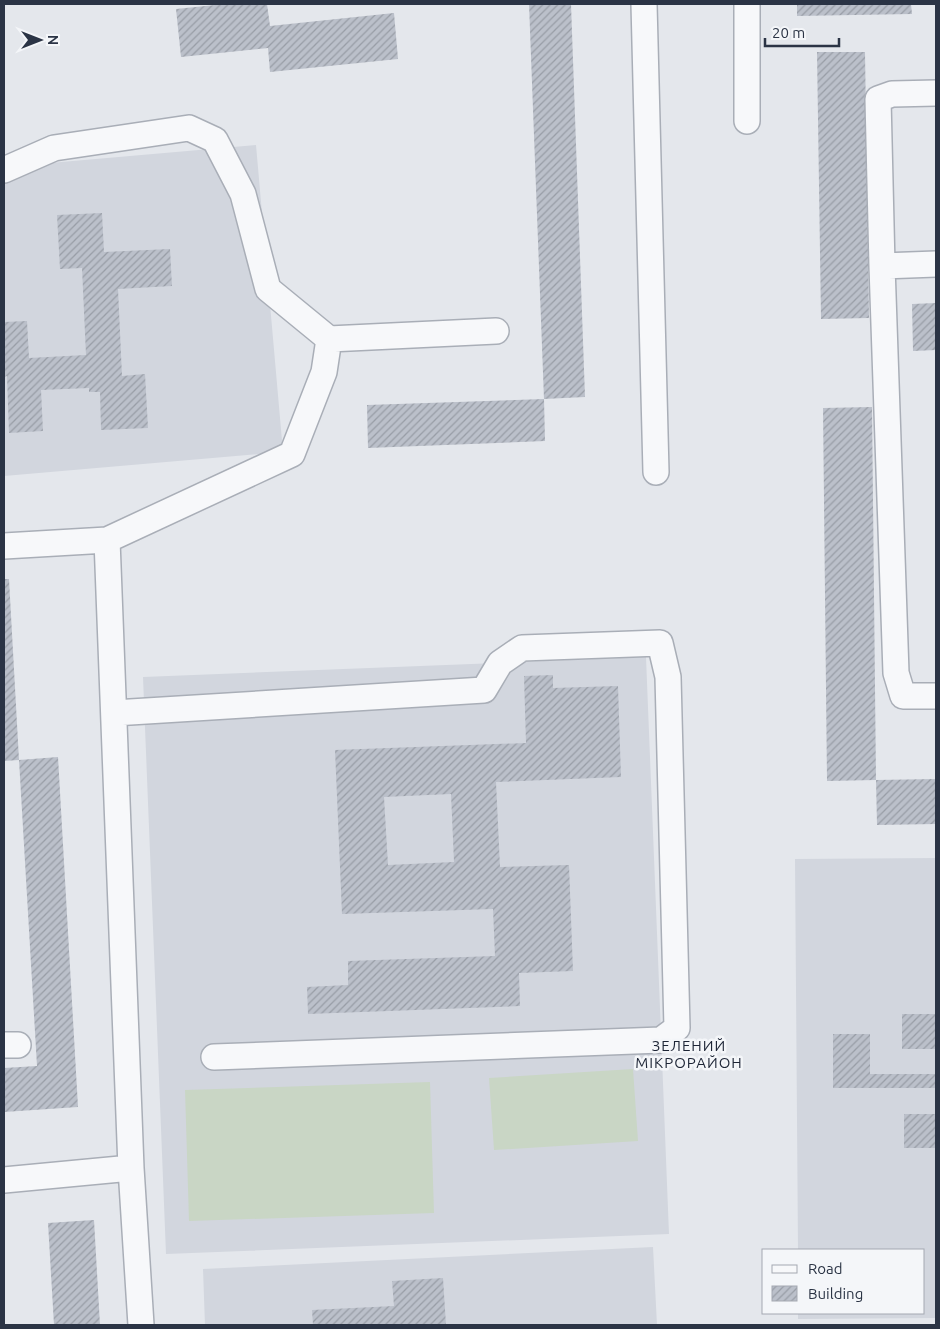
<svg xmlns="http://www.w3.org/2000/svg" width="940" height="1329" viewBox="0 0 940 1329" font-family="Ubuntu,sans-serif">
<style>
.built{fill:#d2d6de}
.pitch{fill:#c9d6c5}
.building{fill:url(#building-hatch);fill-rule:evenodd}
.lines{fill:none;stroke-linecap:round;stroke-linejoin:round}
.minor-casing{stroke:#a9aeb7;stroke-width:28}
.minor{stroke:#f7f8fa;stroke-width:25}
.labels{text-anchor:middle;stroke-width:5;stroke-linejoin:round;paint-order:stroke}
.neighbourhood-label{font-size:15px;letter-spacing:1px;fill:#1d2536;stroke:#f4f6f9}
</style>
<defs>
<pattern id="building-hatch" width="6" height="6" patternUnits="userSpaceOnUse" patternTransform="scale(1.25)"><rect width="6" height="6" fill="#bbc0ca"/><path d="M-1 1l2-2M0 6l6-6M5 7l2-2" fill="none" stroke="#989da6"/></pattern>
</defs>
<rect width="100%" height="100%" fill="#e4e7ec"/>
<!-- built -->
<path class="built" d="M256 145 283 452 4 476V167Z
M646 657 669 1234 166 1254 143 677Z
M936 858V1318L798 1319V1313H924V1250H798L795 859Z
M653 1247 657 1325H205L203 1269Z"/>
<!-- pitch -->
<path class="pitch" d="M633 1069 638 1141 494 1150 489 1078Z
M430 1082 434 1213 189 1221 185 1090Z"/>
<!-- building -->
<path class="building" d="M225 4H267L270 26 394 13 398 59 270 72 268 48 181 57 176 9Z
M529 4H571L585 397 544 399 545 441 368 448 367 405 544 399Z
M797 4H911L912 14 797 16Z
M817 52H865L869 318 821 319Z
M102 213 104 252 170 249 172 286 118 289 122 376 145 374 148 428 101 430 100 392H89V388L41 390 43 431 9 433 7 376 4 377V322L27 321 29 358 86 355 82 268 60 269 57 215Z
M936 303V350L913 351 912 304Z
M872 407 876 780 827 781 823 408Z
M4 579H9L19 760 4 761Z
M553 675V688L618 686 621 777 496 782 500 867 569 865 573 971 519 973 520 1006 308 1014 307 987 348 985V961L495 956 493 909 342 914 335 750 526 743 524 676ZM451 794 454 862 388 865 384 797Z
M58 757 78 1107 4 1112V1068L37 1066 19 760Z
M936 779V824L877 825 876 780Z
M902 1014H936V1049H902Z
M833 1034H870V1074H936V1088H833Z
M904 1114H936V1148H904Z
M94 1220 100 1325H54L48 1223Z
M443 1278 446 1325H313L312 1310 394 1306 392 1281Z"/>
<g class="lines">
<!-- minor casing -->
<g class="minor-casing">
<path id="minor" d="M644 4 656 472
M747 4V121
M936 93 892 94 878 99 882 266 896 673 903 696H936
M4 170 54 148 189 128 215 140 243 194 268 289 329 339
M882 266 936 264
M4 546 107 540 292 454 324 372 329 339 496 331
M114 713 484 690 500 663 522 648 660 643 668 677 677 1028 661 1040 214 1057
M4 1045H18
M131 1168 141 1325
M4 1180 131 1168 107 540"/>
</g>
<!-- minor -->
<use href="#minor" class="minor"/>
</g>
<g class="labels">
<!-- neighbourhood labels -->
<g class="neighbourhood-label">
<text x="689" y="1051">ЗЕЛЕНИЙ<tspan x="689" dy="17">МІКРОРАЙОН</tspan></text>
</g>
</g>
<!-- border -->
<rect width="940" height="1329" fill="none" stroke="#2b3445" stroke-width="10"/>
<!-- legend -->
<rect x="762" y="1249" width="162" height="65" fill="#f4f6f9" stroke="#a4a8b1"/>
<rect x="772" y="1265" width="25" height="8" fill="#f7f8fa" stroke="#a4a8b1"/>
<text x="808" y="1274" font-size="15" fill="#2b3445">Road</text>
<rect x="772" y="1286" width="25" height="15" fill="url(#building-hatch)" stroke="#a4a8b1"/>
<text x="808" y="1299" font-size="15" fill="#2b3445">Building</text>
<!-- north arrow -->
<g transform="translate(40 40) rotate(90)" stroke="#f4f6f9" stroke-width="4" paint-order="stroke">
<path d="M0-4L9 19L0 12L-9 19Z" fill="#2b3445"/>
<text y="-8" font-size="14" font-weight="bold" text-anchor="middle" fill="#2b3445">N</text>
</g>
<!-- scale -->
<path d="M765 38v8h74v-8" fill="none" stroke="#2b3445" stroke-width="2.5"/>
<text x="772" y="38" font-size="15" fill="#2b3445" stroke="#f4f6f9" stroke-width="4" paint-order="stroke">20 m</text>
</svg>
